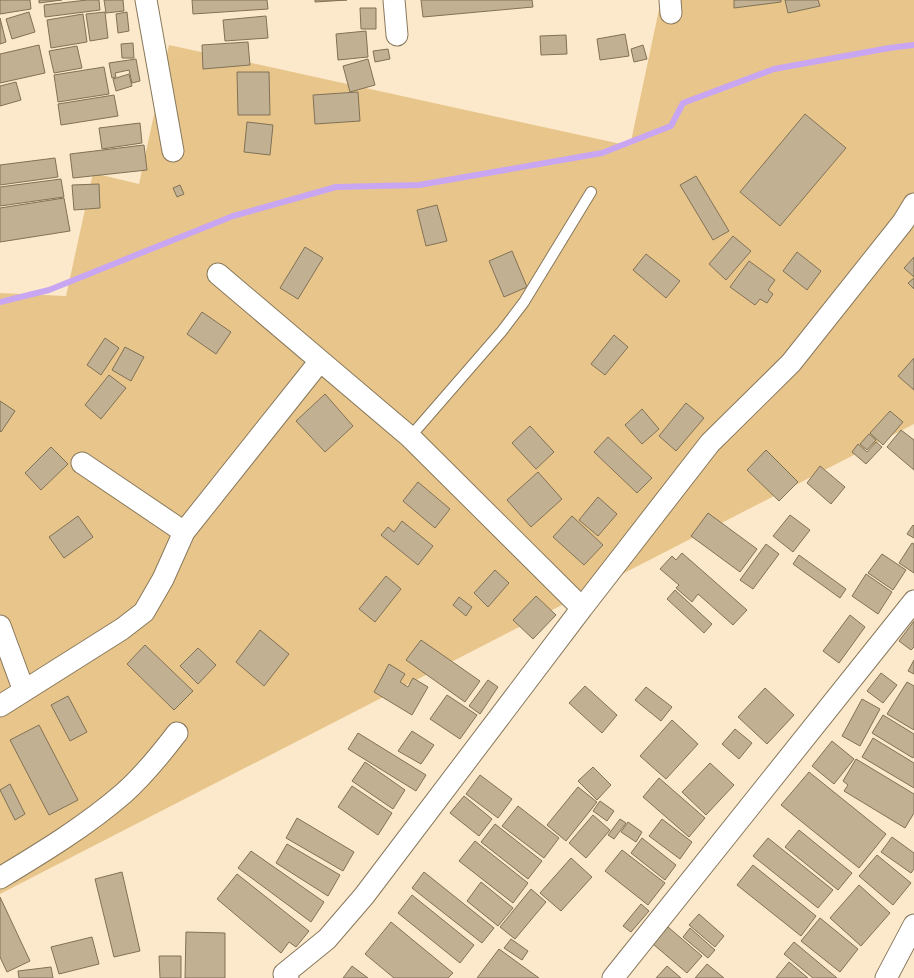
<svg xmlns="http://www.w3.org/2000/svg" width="914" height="978" viewBox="0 0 914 978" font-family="'IBM Plex Sans',sans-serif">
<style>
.grass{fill:#e8c68b}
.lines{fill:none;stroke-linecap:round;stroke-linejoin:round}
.stream{stroke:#c9a6f1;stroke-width:6}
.building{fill:#c2b093;stroke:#817155}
.service-casing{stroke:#88785c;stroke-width:12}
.minor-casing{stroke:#88785c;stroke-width:23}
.service{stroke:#fff;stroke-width:10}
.minor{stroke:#fff;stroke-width:21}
</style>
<rect width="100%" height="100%" fill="#fce9cb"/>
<!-- grass -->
<path class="grass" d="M661 0H914V424L0 894V293L66 296 93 173 139 184 169 45 630 146Z"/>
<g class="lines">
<!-- stream -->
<path class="stream" d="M0 302 49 290 233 216 336 187 419 185 602 153 671 126 683 103 774 69 889 48 914 45"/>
</g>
<!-- building -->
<path class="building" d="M0 0H30L31 9 0 14Z
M39 0H62L39 3Z
M87 0H99L100 10 45 17 44 5Z
M104 0H123L124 11 106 13Z
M192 0H267L268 9 193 14Z
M315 0H347L315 2Z
M421 0H532L533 7 423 17Z
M734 0H781V2L734 8Z
M785 0H818L820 6 788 13Z
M360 8H376V29H361Z
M29 12 35 32 12 39 6 19Z
M105 12 108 38 90 41 86 14Z
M127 12 129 31 118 33 116 14Z
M83 14 87 42 51 48 47 20Z
M266 16 268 38 225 41 223 20Z
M0 18 6 42 0 44Z
M366 31 368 57 338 60 336 34Z
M625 34 629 56 600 60 597 39Z
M566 35 567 54 541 55 540 36Z
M248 42 250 65 203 69 202 45Z
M133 43 134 58H122L121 44Z
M39 45 45 73 0 83V54Z
M643 45 647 59 634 62 631 49Z
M77 46 82 68 54 73 49 51Z
M388 49 390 59 375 62 373 51Z
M136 59 140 81 132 83 129 70 115 73 116 77 112 78 109 63Z
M368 59 375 85 350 92 343 66Z
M104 67 109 94 58 102 54 75Z
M237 72H269L270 115H238Z
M129 74 132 86 116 91 113 79Z
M16 82 21 100 0 106V86Z
M358 92 360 121 315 124 313 95Z
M114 95 118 116 61 125 58 104Z
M805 114 846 148 780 226 740 192Z
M247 122 273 125 270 155 244 152Z
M140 123 142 143 102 149 99 128Z
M144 145 147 170 73 178 70 154Z
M55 158 58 177 0 185V165Z
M696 176 729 231 713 240 680 185Z
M61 179 64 197 0 206V187Z
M99 184 100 208 74 210 72 185Z
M180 185 184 194 177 197 173 188Z
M64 198 70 231 0 242V208Z
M437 205 447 241 426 246 417 210Z
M733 236 751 251 726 280 709 264Z
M305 247 323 258 298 299 280 288Z
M512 251 527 287 504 297 489 261Z
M797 252 821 271 807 290 783 271Z
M646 254 680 281 666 298 633 270Z
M914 257V277L904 268Z
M749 261 775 280 768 290 773 294 767 303 760 299 755 305 730 287Z
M914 278V289L908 283Z
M202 312 231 332 216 354 187 334Z
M614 335 628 347 605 375 591 364Z
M105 338 119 348 101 375 87 365Z
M125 347 144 357 131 381 112 370Z
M914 358V390L898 376Z
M109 375 126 388 101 419 85 405Z
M325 394 353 426 325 452 296 421Z
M0 401 15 411 1 432 0 431Z
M686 403 704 418 676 451 659 436Z
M642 409 659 429 642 444 625 425Z
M890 411 903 422 883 445 870 433Z
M530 426 554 452 536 469 512 443Z
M901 430 914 440V470L887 447Z
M869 434 876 440 867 450 860 444Z
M608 437 652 478 637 493 594 452Z
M876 442 882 447 866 464 852 452 858 444 867 452Z
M51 447 68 464 41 490 25 473Z
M766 450 798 482 779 501 747 470Z
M820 466 845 487 831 504 807 483Z
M538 472 562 499 531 527 507 500Z
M418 482 450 509 435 528 403 501Z
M598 497 617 514 598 536 579 520Z
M708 513 757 549 740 572 691 536Z
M790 515 810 530 793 552 773 536Z
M78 516 93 537 64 558 49 537Z
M572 516 603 545 584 565 553 537Z
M402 521 433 546 418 565 381 535 388 527 394 532Z
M913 525 914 526V538L907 534Z
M912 543 914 544V573L899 563Z
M766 544 779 554 753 589 740 580Z
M682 553 747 610 733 625 698 594 692 602 676 588 679 585 660 569 672 556 676 560Z
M882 554 906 570 893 590 868 573Z
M799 555 846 589 840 598 793 564Z
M495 570 509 583 488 607 474 593Z
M866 574 892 592 878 614 852 596Z
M386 576 401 589 375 622 359 609Z
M675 590 712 624 704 633 667 599Z
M536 596 556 615 533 639 513 620Z
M459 597 472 607 466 616 453 605Z
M850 615 865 627 839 663 823 651Z
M914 621V647L911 650 899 641Z
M260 630 289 654 264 686 236 662Z
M421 640 480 681 465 702 406 660Z
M145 645 193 691 174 710 127 664Z
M198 648 216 665 198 684 180 666Z
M914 660V674L908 671Z
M389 664 405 674 400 682 408 687 413 678 428 687 412 715 374 692Z
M881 673 897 685 883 703 867 691Z
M488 680 498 687 480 714 469 706Z
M907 682 914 686V730L887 714Z
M585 686 617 715 602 733 569 703Z
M646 687 672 707 661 721 635 700Z
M765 688 794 715 767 744 738 717Z
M447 695 477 715 460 739 430 719Z
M68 696 87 732 70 741 51 705Z
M862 699 880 709 860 746 842 736Z
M883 715 914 734V756L913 758 872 733Z
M672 720 698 744 666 779 640 756Z
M39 725 78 800 49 815 10 740Z
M735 729 752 743 739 759 722 744Z
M412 731 434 745 421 764 398 751Z
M358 733 426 775 416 791 348 749Z
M873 738 914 763V788L862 757Z
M832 741 854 759 834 784 812 766Z
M856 759 914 794V813L905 828 844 791 848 785 843 781Z
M365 762 405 790 393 809 352 781Z
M710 763 734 785 706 815 682 792Z
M593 767 611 785 597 800 578 781Z
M809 772 886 834 859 868 781 805Z
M480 775 512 799 498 818 466 794Z
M659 778 705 818 689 837 643 797Z
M10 784 25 814 15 820 0 790Z
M352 786 392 813 378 835 338 807Z
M578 787 597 802 566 841 547 825Z
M464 796 492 819 479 836 450 813Z
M600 801 614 811 607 821 593 811Z
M518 806 559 838 544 858 502 826Z
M593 815 610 830 586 858 569 843Z
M297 818 354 852 343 871 286 838Z
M620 819 626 823 614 839 608 835Z
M662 819 692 842 680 859 649 836Z
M628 822 642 832 636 842 621 832Z
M495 824 542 861 528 879 481 842Z
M799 830 852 873 838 890 785 847Z
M892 837 914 853V869L911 873 881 852Z
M642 838 676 865 665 880 631 853Z
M768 838 833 890 818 908 753 856Z
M475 841 528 883 513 903 459 861Z
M287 844 340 875 328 896 276 863Z
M622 850 665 883 648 905 605 871Z
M251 851 324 902 311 922 238 868Z
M877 855 911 883 893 905 859 876Z
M571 858 592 877 561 911 540 893Z
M753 865 816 916 801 936 737 885Z
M122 872 140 951 114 957 95 879Z
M424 872 494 928 482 943 412 888Z
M237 874 309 931 296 947 289 942 281 953 217 899Z
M481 882 513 908 498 926 467 901Z
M859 885 890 913 861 946 830 918Z
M531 889 546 902 515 939 500 927Z
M412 895 474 945 460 963 398 913Z
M0 897 30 961 7 972 0 957Z
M641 904 649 911 631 932 623 926Z
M699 914 724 936 715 947 689 925Z
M820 918 858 949 840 972 801 941Z
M391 922 453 973 448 978H394L365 954Z
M668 927 702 956 687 973 653 944Z
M690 928 715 950 708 958 683 937Z
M186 932 225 933V978H185Z
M92 937 99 964 59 974 51 947Z
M511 939 528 951 522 960 504 948Z
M794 942 837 978H813L784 954Z
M499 949 539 978H477Z
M159 956H181V978H160Z
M789 962 808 978H776Z
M707 964 724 978H695Z
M352 966 368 978H343Z
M667 966 681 978H656Z
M51 967 53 978H19L18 971Z"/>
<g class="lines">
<!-- service casing -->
<g class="service-casing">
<path id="service" d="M410 437 502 331 524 302 591 192"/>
</g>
<!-- minor casing -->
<g class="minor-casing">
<path id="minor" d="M146 0 173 151
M394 0 397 35
M670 0 671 13
M218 274 410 437 582 608 364 896 327 939 284 974 288 978
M82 463 184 532
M582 608 710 443 791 363 903 222 914 204
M0 626 24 691
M0 706 122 629 144 612 163 579 184 532 320 361
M0 878C43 852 86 826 124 793 144 775 161 754 177 733
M613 978 914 601
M886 978 914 925"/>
</g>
<!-- service -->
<use href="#service" class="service"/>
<!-- minor -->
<use href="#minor" class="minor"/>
</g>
</svg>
